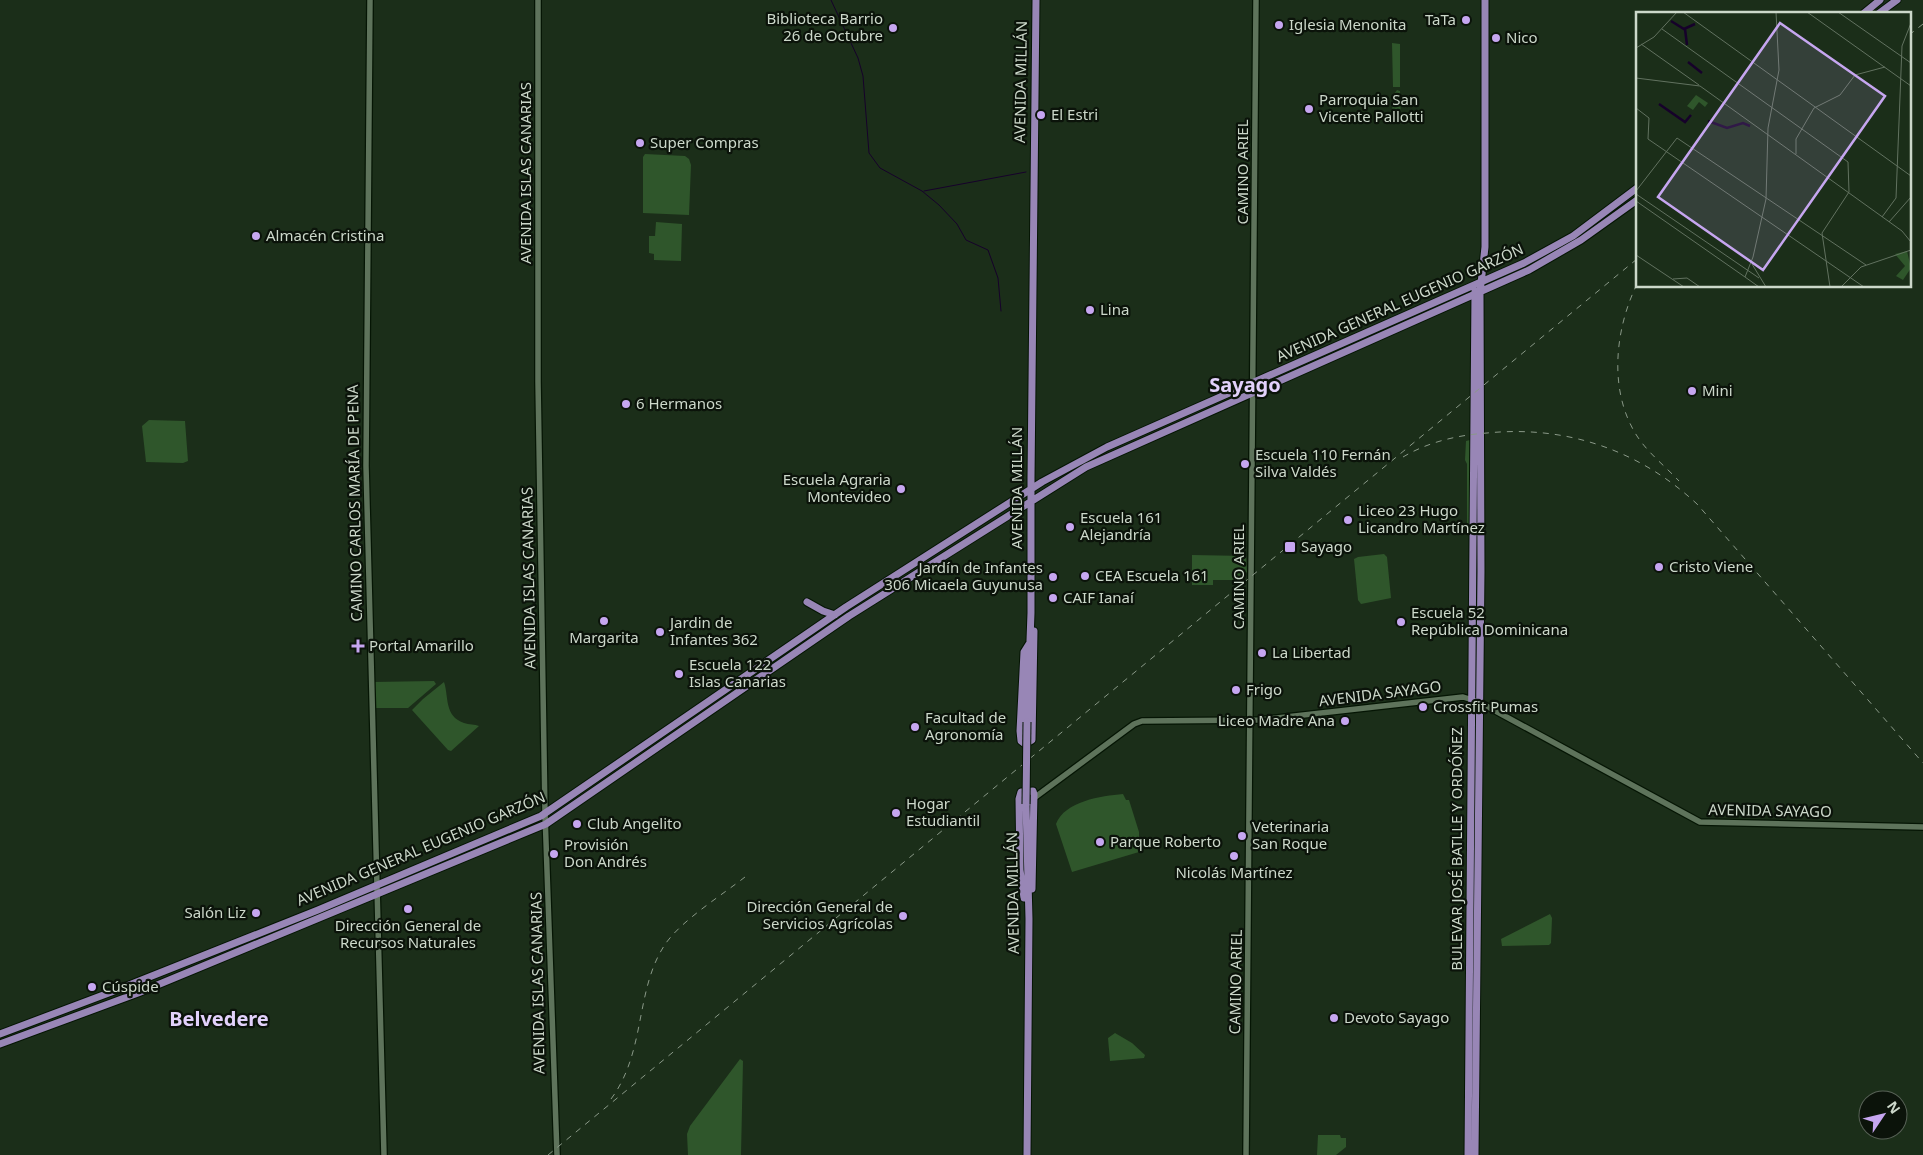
<svg xmlns="http://www.w3.org/2000/svg" width="1923" height="1155" viewBox="0 0 1923 1155" font-family="'Noto Sans',sans-serif">
<style>
.green{fill:#2f562b}
.lines{fill:none;stroke-linecap:round;stroke-linejoin:round}
.stream{stroke:#16012a;stroke-width:1}
.minor-casing{stroke:#051504;stroke-width:8}
.major-casing{stroke:#051504;stroke-width:9}
.minor{stroke:#5e735b;stroke-width:5.5}
.major{stroke:#9886b6;stroke-width:7}
.rail{stroke:#8a9988;stroke-width:1;stroke-dasharray:6 6;stroke-linecap:butt}
.major-bridge-casing{stroke:#051504;stroke-width:9;stroke-linecap:butt}
.major-bridge{stroke:#9886b6;stroke-width:7}
.poi-dot{fill:#c6a6f0;stroke:#0b130a;stroke-width:2}
.labels{text-anchor:middle;stroke-width:4.5;stroke-linejoin:round;paint-order:stroke}
.poi-label{font-size:15px;fill:#ccd8ca;stroke:#0b130a;text-anchor:start}
.street-label{font-size:15px;fill:#ccd8ca;stroke:#0b130a}
.district-label{font-size:20px;font-weight:bold;fill:#e2d1fb;stroke:#0b130a}
.inset-river{fill:none;stroke:#16012a;stroke-width:2.5}
.inset-road{fill:none;stroke:#627260;stroke-width:1}
.view{fill:#c6a6f0;fill-opacity:0.15;stroke:#c6a6f0;stroke-width:2.5}
.inset-edge{fill:none;stroke:#ccd8ca;stroke-width:2.5}
</style>
<rect width="100%" height="100%" fill="#1b2e19"/>
<!-- green -->
<path class="green" d="M1392 43 1400 44V87H1393Z
M1397 90 1400 91 1401 122 1400 124H1393L1392 97Z
M645 154 685 156 689 159 691 165 689 215 643 213V157Z
M656 222 682 224 681 261 654 260V254L649 253V236H655Z
M149 420 185 421 188 461 183 463 146 462 142 426Z
M1470 440V532H1467V464L1465 460 1466 441Z
M1384 554 1387 557 1391 598 1361 604 1358 600 1354 559 1358 557Z
M1192 555 1246 556 1247 572 1236 580H1213V585H1192Z
M434 681 436 684 408 708H373V682Z
M444 682C449 697 444 716 464 723 469 725 475 724 479 726L451 751 448 750 412 710 423 699Z
M1123 794 1126 800H1129L1139 832V852L1072 872 1056 824C1065 801 1101 796 1123 794Z
M1550 914 1552 918 1551 943 1549 945 1502 946 1501 939Z
M1115 1033 1132 1043 1145 1055 1144 1058 1110 1061 1108 1038Z
M740 1059 743 1061 741 1155H688L687 1134 690 1126Z
M1318 1135H1340L1341 1138H1346V1147L1336 1155H1317Z"/>
<g class="lines">
<!-- stream -->
<path class="stream" d="M831 0 858 58 863 76 869 153 880 168 922 191 939 205 957 224 966 240 988 250 998 278 1001 311
M924 191 1026 172"/>
<!-- minor casing -->
<g class="minor-casing">
<path id="minor" d="M370 0 366 466 384 1155
M538 0V382L545 813 557 1155
M1034 798 1134 724 1142 721 1258 720 1463 697 1479 702 1700 822 1923 827
M1246 1155 1256 0"/>
</g>
<!-- major casing -->
<g class="major-casing">
<path id="major" d="M1863 14 1880 0
M1878 14 1897 0
M807 602 823 611 835 615
M1029 644 1024 652 1020 731 1021 741 1025 744 1032 740 1034 631
M1027 722 1031 613V478L1036 0
M1026 804 1029 919 1027 1155
M1024 898 1020 870 1019 799 1021 792 1033 791 1034 794 1032 889
M0 1034 114 991 318 910 541 816 846 607 1042 482 1107 447 1524 263 1573 236 1637 188
M0 1044 138 993 546 824 849 616 1086 467 1529 270 1581 240 1637 200
M1468 1155 1475 291
M1475 1155 1481 571 1480 293 1485 247V0"/>
</g>
<!-- minor -->
<use href="#minor" class="minor"/>
<!-- major -->
<use href="#major" class="major"/>
<!-- rail -->
<path class="rail" d="M1909 35 1923 24
M1637 284C1615 329 1608 391 1637 436 1648 453 1665 466 1679 481
M1403 457C1428 442 1458 435 1487 433 1566 425 1639 450 1697 504L1923 763
M611 1099C646 1052 635 991 664 946 679 922 722 895 745 877
M548 1155 1637 259"/>
<!-- major-bridge casing -->
<g class="major-bridge-casing">
<path id="major-bridge" d="M1026 804 1027 722"/>
</g>
<!-- major-bridge -->
<use href="#major-bridge" class="major-bridge"/>
</g>
<!-- markers -->
<g class="poi-dot">
<circle cx="1466" cy="20" r="5"/>
<circle cx="1279" cy="25" r="5"/>
<circle cx="893" cy="28" r="5"/>
<circle cx="1496" cy="38" r="5"/>
<circle cx="1309" cy="109" r="5"/>
<circle cx="1041" cy="115" r="5"/>
<circle cx="640" cy="143" r="5"/>
<circle cx="256" cy="236" r="5"/>
<circle cx="1090" cy="310" r="5"/>
<circle cx="1692" cy="391" r="5"/>
<circle cx="626" cy="404" r="5"/>
<circle cx="1245" cy="464" r="5"/>
<circle cx="901" cy="489" r="5"/>
<circle cx="1348" cy="520" r="5"/>
<circle cx="1070" cy="527" r="5"/>
<rect x="1284" y="541" width="12" height="12" rx="2.5"/>
<circle cx="1659" cy="567" r="5"/>
<circle cx="1085" cy="576" r="5"/>
<circle cx="1053" cy="577" r="5"/>
<circle cx="1053" cy="598" r="5"/>
<circle cx="604" cy="621" r="5"/>
<circle cx="1401" cy="622" r="5"/>
<circle cx="660" cy="632" r="5"/>
<path d="M355.5 638.5h5v5h5v5h-5v5h-5v-5h-5v-5h5z"/>
<circle cx="1262" cy="653" r="5"/>
<circle cx="679" cy="674" r="5"/>
<circle cx="1236" cy="690" r="5"/>
<circle cx="1423" cy="707" r="5"/>
<circle cx="1345" cy="721" r="5"/>
<circle cx="915" cy="727" r="5"/>
<circle cx="896" cy="813" r="5"/>
<circle cx="577" cy="824" r="5"/>
<circle cx="1242" cy="836" r="5"/>
<circle cx="1100" cy="842" r="5"/>
<circle cx="554" cy="854" r="5"/>
<circle cx="1234" cy="856" r="5"/>
<circle cx="408" cy="909" r="5"/>
<circle cx="256" cy="913" r="5"/>
<circle cx="903" cy="916" r="5"/>
<circle cx="92" cy="987" r="5"/>
<circle cx="1334" cy="1018" r="5"/>
</g>
<g class="labels">
<!-- poi labels -->
<g class="poi-label">
<text x="883" y="24" text-anchor="end">Biblioteca Barrio<tspan x="883" dy="17">26 de Octubre</tspan></text>
<text x="1456" y="25" text-anchor="end">TaTa</text>
<text x="1289" y="30">Iglesia Menonita</text>
<text x="1506" y="43">Nico</text>
<text x="1319" y="105">Parroquia San<tspan x="1319" dy="17">Vicente Pallotti</tspan></text>
<text x="1051" y="120">El Estri</text>
<text x="650" y="148">Super Compras</text>
<text x="266" y="241">Almacén Cristina</text>
<text x="1100" y="315">Lina</text>
<text x="1702" y="396">Mini</text>
<text x="636" y="409">6 Hermanos</text>
<text x="1255" y="460">Escuela 110 Fernán<tspan x="1255" dy="17">Silva Valdés</tspan></text>
<text x="891" y="485" text-anchor="end">Escuela Agraria<tspan x="891" dy="17">Montevideo</tspan></text>
<text x="1358" y="516">Liceo 23 Hugo<tspan x="1358" dy="17">Licandro Martínez</tspan></text>
<text x="1080" y="523">Escuela 161<tspan x="1080" dy="17">Alejandría</tspan></text>
<text x="1301" y="552">Sayago</text>
<text x="1669" y="572">Cristo Viene</text>
<text x="1043" y="573" text-anchor="end">Jardín de Infantes<tspan x="1043" dy="17">306 Micaela Guyunusa</tspan></text>
<text x="1095" y="581">CEA Escuela 161</text>
<text x="1063" y="603">CAIF Ianaí</text>
<text x="1411" y="618">Escuela 52<tspan x="1411" dy="17">República Dominicana</tspan></text>
<text x="670" y="628">Jardin de<tspan x="670" dy="17">Infantes 362</tspan></text>
<text x="604" y="643" text-anchor="middle">Margarita</text>
<text x="369" y="651">Portal Amarillo</text>
<text x="1272" y="658">La Libertad</text>
<text x="689" y="670">Escuela 122<tspan x="689" dy="17">Islas Canarias</tspan></text>
<text x="1246" y="695">Frigo</text>
<text x="1433" y="712">Crossfit Pumas</text>
<text x="925" y="723">Facultad de<tspan x="925" dy="17">Agronomía</tspan></text>
<text x="1335" y="726" text-anchor="end">Liceo Madre Ana</text>
<text x="906" y="809">Hogar<tspan x="906" dy="17">Estudiantil</tspan></text>
<text x="587" y="829">Club Angelito</text>
<text x="1252" y="832">Veterinaria<tspan x="1252" dy="17">San Roque</tspan></text>
<text x="1110" y="847">Parque Roberto</text>
<text x="564" y="850">Provisión<tspan x="564" dy="17">Don Andrés</tspan></text>
<text x="1234" y="878" text-anchor="middle">Nicolás Martínez</text>
<text x="893" y="912" text-anchor="end">Dirección General de<tspan x="893" dy="17">Servicios Agrícolas</tspan></text>
<text x="246" y="918" text-anchor="end">Salón Liz</text>
<text x="408" y="931" text-anchor="middle">Dirección General de<tspan x="408" dy="17">Recursos Naturales</tspan></text>
<text x="102" y="992">Cúspide</text>
<text x="1344" y="1023">Devoto Sayago</text>
</g>
<!-- street labels -->
<g class="street-label">
<text transform="translate(1021 82) rotate(-89)" y="5">AVENIDA MILLÁN</text>
<text transform="translate(1243 172) rotate(-90)" y="5">CAMINO ARIEL</text>
<text transform="translate(526 173) rotate(-90)" y="5">AVENIDA ISLAS CANARIAS</text>
<text transform="translate(1400 303) rotate(-24)" y="5">AVENIDA GENERAL EUGENIO GARZÓN</text>
<text transform="translate(1017 488) rotate(-90)" y="5">AVENIDA MILLÁN</text>
<text transform="translate(355 503) rotate(-91)" y="5">CAMINO CARLOS MARÍA DE PENA</text>
<text transform="translate(1239 577) rotate(-90)" y="5">CAMINO ARIEL</text>
<text transform="translate(529 578) rotate(-91)" y="5">AVENIDA ISLAS CANARIAS</text>
<text transform="translate(1380 694) rotate(-7)" y="5">AVENIDA SAYAGO</text>
<text transform="translate(1770 811) rotate(1)" y="5">AVENIDA SAYAGO</text>
<text transform="translate(421 849) rotate(-23)" y="5">AVENIDA GENERAL EUGENIO GARZÓN</text>
<text transform="translate(1457 849) rotate(-90)" y="5">BULEVAR JOSÉ BATLLE Y ORDÓÑEZ</text>
<text transform="translate(1013 893) rotate(-91)" y="5">AVENIDA MILLÁN</text>
<text transform="translate(1236 982) rotate(-89)" y="5">CAMINO ARIEL</text>
<text transform="translate(538 983) rotate(-91)" y="5">AVENIDA ISLAS CANARIAS</text>
</g>
<!-- district labels -->
<g class="district-label">
<text x="1245" y="392">Sayago</text>
<text x="219" y="1026">Belvedere</text>
</g>
</g>
<!-- overview -->
<g transform="translate(1636 12)">
<rect width="275" height="275" fill="#1b2e19"/>
<path d="M60 83 72 91 69 95 63 90 57 98 51 94ZM271 239 275 256 267 268 260 264 269 254 259 242Z" fill="#2f562b"/>
<path class="inset-river" d="M35 9 48 17 59 12M49 17 51 33M52 50 66 61M23 92 49 110 55 103M72 109 91 116 107 111 114 114"/>
<path class="inset-road" d="M47 0 275 164M171 0 275 74M202 0 275 51M26 17 212 150 213 180 186 221 194 275M5 32 63 73M0 36 18 25 41 0M0 66 64 74 266 219 275 230M0 96 13 106 12 127 228 275M160 142V127L178 96 204 83 219 63 249 55M0 179 41 126 230 253M0 182 123 266M0 189 109 265M246 205 260 186 266 34 275 11M253 210 275 185M0 243 48 275M116 252 130 275M37 267 51 266 64 275M123 275 109 265 117 245 130 187 132 116 143 58 140 0M205 275 225 255 275 238"/>
<path class="view" d="M144 11 249 84 127 258 22 185Z"/>
<rect width="275" height="275" class="inset-edge"/>
</g>
<!-- north arrow -->
<g transform="translate(1883 1115) rotate(55)"><circle r="24" fill="#0b130a" stroke="#586257"/>
<path d="M0-4L9 19L0 12L-9 19Z" fill="#c6a6f0"/>
<text y="-8" font-size="14" font-weight="bold" text-anchor="middle" fill="#ccd8ca">N</text>
</g>
</svg>
